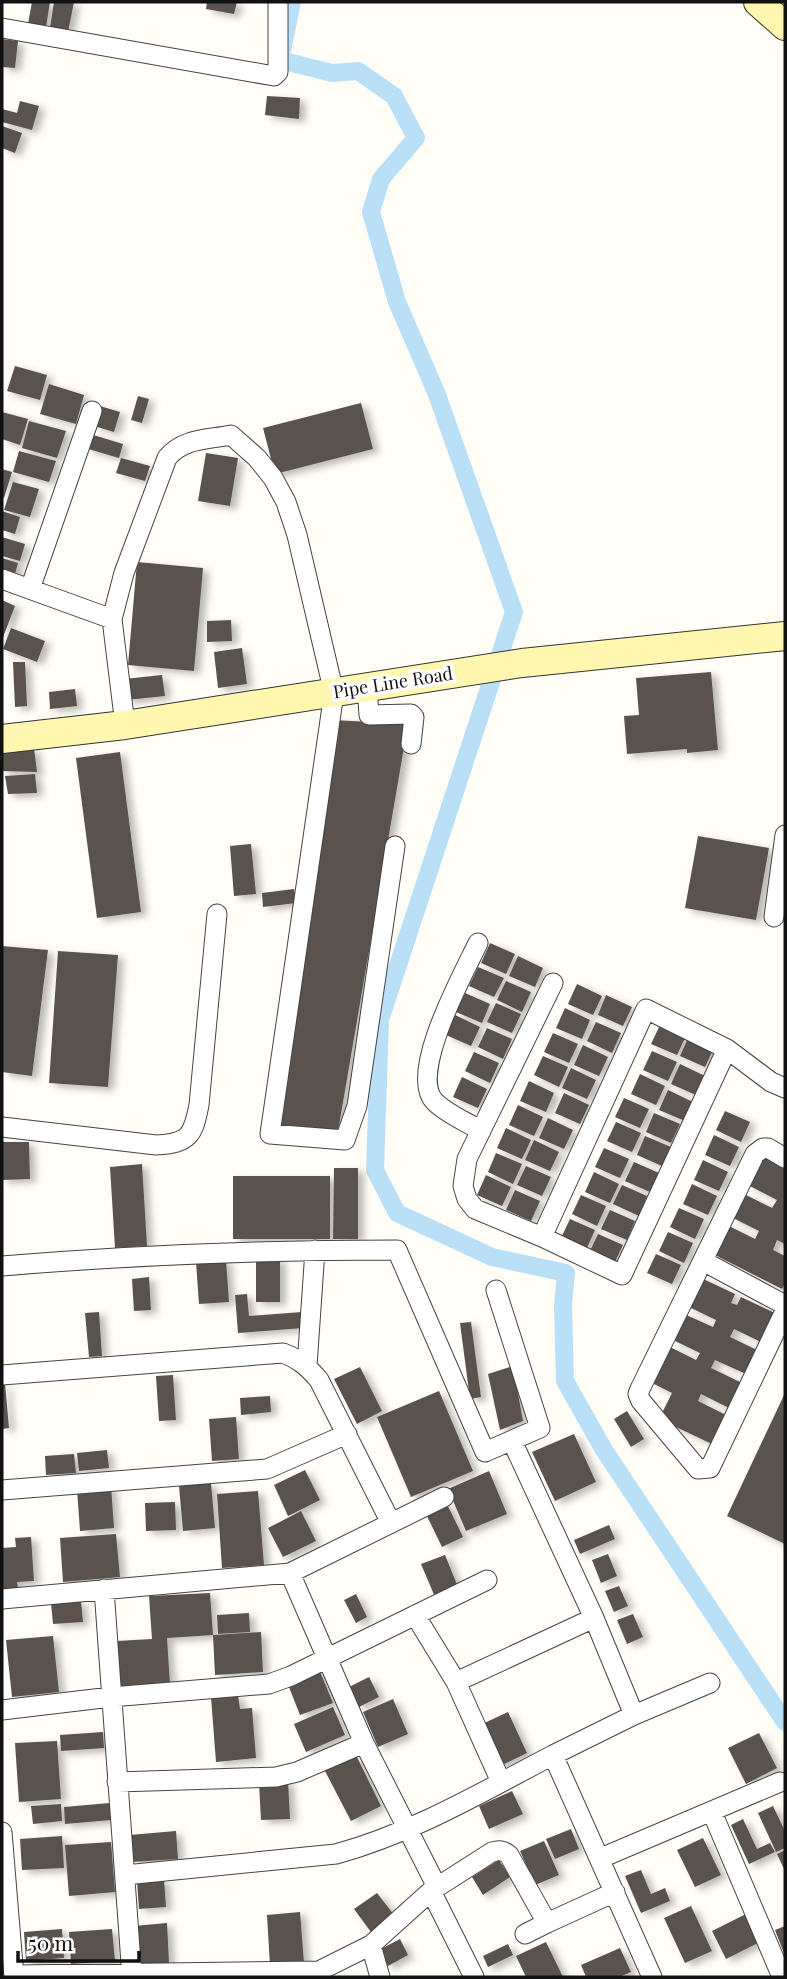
<svg xmlns="http://www.w3.org/2000/svg" width="787" height="1979" viewBox="0 0 787 1979" font-family="'Playfair Display',serif">
<style>
.lines{fill:none;stroke-linecap:round;stroke-linejoin:round}
.canal{stroke:#b9e0f7;stroke-width:18}
.building{fill:#5a524d;filter:url(#shadow)}
.street-casing{stroke:#444;stroke-width:21}
.secondary-casing{stroke:#333;stroke-width:30}
.street{stroke:#fff;stroke-width:19}
.secondary{stroke:#fff6b0;stroke-width:28}
.labels{text-anchor:middle;stroke-width:7;stroke-linejoin:round;paint-order:stroke}
.street-label{font-size:18px;fill:#111;stroke:#fff}
</style>
<defs>
<filter id="shadow"><feDropShadow dx="6" dy="3.5" stdDeviation="3.5" flood-color="#0004"/></filter>
</defs>
<rect width="100%" height="100%" fill="#fffdf5"/>
<g class="lines">
<!-- canal -->
<path class="canal" d="M292 2 280 60 332 73 358 71 394 96 416 138 381 179 371 212 397 302 436 392 514 612 380 1020 375 1170 397 1213 492 1257 566 1273 563 1305 565 1381 604 1450 785 1722"/>
</g>
<!-- building -->
<path class="building" d="M32 2H50L46 27 28 24Z
M54 2H74L68 32 50 28Z
M207 2H237L234 14 206 9Z
M2 39 18 41 15 68 2 67Z
M267 96 300 98 299 119 265 115Z
M20 101 39 106 32 130 2 122V109L17 113Z
M2 126 22 133 15 153 2 148Z
M15 366 47 375 40 400 7 391Z
M49 384 84 395 76 424 40 414Z
M138 396 149 399 142 423 131 420Z
M361 403 373 449 275 474 263 428Z
M100 406 120 412 114 432 94 426Z
M2 412 28 419 20 445 2 439Z
M29 421 66 431 57 458 22 448Z
M90 434 123 444 119 458 85 448Z
M19 451 56 461 49 482 13 472Z
M206 453 238 458 230 506 198 501Z
M121 458 150 466 145 481 116 473Z
M2 469 12 472 4 498 2 497Z
M13 482 39 489 30 517 4 510Z
M2 511 20 517 15 534 2 530Z
M2 537 25 544 20 561 2 556Z
M2 558 18 563 14 578 2 575Z
M137 562 203 568 194 671 128 665Z
M2 600 15 606 2 640Z
M231 620 232 641 207 642V621Z
M11 628 45 641 37 662 3 649Z
M242 648 247 684 218 688 214 652Z
M13 662H25L27 706 15 707Z
M711 672 718 750 687 753V749L627 754 624 716 639 715 636 678Z
M162 675 165 696 126 700 124 679Z
M75 689 77 706 50 709 49 692Z
M333 720 408 724 337 1137 274 1131Z
M34 748 37 772 2 771V753Z
M120 752 141 912 97 918 76 758Z
M35 774 37 793 8 794 5 776Z
M698 836 769 848 756 920 685 908Z
M251 844 256 894 234 896 230 846Z
M294 889 296 903 263 907 262 893Z
M490 943 515 954 506 974 481 963Z
M2 946 48 950 32 1076 2 1072Z
M58 951 118 955 108 1087 49 1083Z
M518 956 543 968 535 987 509 976Z
M478 967 504 978 494 997 469 986Z
M506 981 531 992 522 1012 497 1000Z
M577 984 602 996 593 1015 568 1004Z
M465 993 490 1004 482 1023 456 1012Z
M606 995 632 1007 623 1026 598 1015Z
M496 1003 521 1014 512 1033 487 1022Z
M565 1008 590 1020 582 1039 556 1028Z
M455 1015 480 1027 471 1046 446 1035Z
M596 1022 621 1033 612 1053 587 1041Z
M660 1025 686 1036 677 1055 651 1044Z
M487 1028 512 1039 503 1059 478 1047Z
M553 1033 578 1044 569 1063 544 1052Z
M689 1036 714 1048 705 1067 680 1056Z
M583 1045 608 1057 599 1076 574 1065Z
M652 1051 677 1062 668 1081 643 1070Z
M474 1052 499 1063 490 1083 465 1071Z
M543 1056 568 1067 559 1087 534 1075Z
M680 1064 705 1076 696 1095 671 1084Z
M571 1068 596 1080 587 1099 562 1088Z
M640 1074 665 1086 656 1105 631 1094Z
M462 1077 487 1089 478 1108 453 1097Z
M529 1081 554 1093 546 1112 520 1101Z
M668 1090 693 1102 685 1121 659 1110Z
M564 1093 589 1105 580 1124 555 1113Z
M624 1098 649 1109 640 1128 615 1117Z
M518 1105 543 1117 534 1136 509 1125Z
M725 1111 750 1122 741 1142 716 1130Z
M654 1113 680 1124 671 1143 646 1132Z
M548 1118 573 1130 564 1149 539 1138Z
M616 1122 641 1133 632 1152 607 1141Z
M506 1128 531 1140 522 1159 497 1148Z
M714 1135 739 1147 730 1166 705 1155Z
M645 1136 671 1147 662 1166 637 1155Z
M534 1140 559 1152 550 1171 525 1160Z
M2 1142H29L30 1179 2 1180Z
M604 1148 629 1159 620 1178 595 1167Z
M496 1153 522 1164 513 1184 488 1172Z
M763 1155 785 1166V1244L777 1240 773 1250 785 1256V1283L782 1289 713 1254 727 1225 755 1239 759 1231 731 1217 744 1194 772 1208 777 1200 748 1185Z
M703 1160 728 1172 719 1191 694 1180Z
M634 1162 659 1173 650 1192 625 1181Z
M142 1164 147 1246 115 1248 110 1167Z
M526 1166 551 1177 542 1196 517 1185Z
M334 1168H358V1239H333Z
M594 1172 619 1184 610 1203 585 1192Z
M486 1175 511 1187 502 1206 477 1195Z
M233 1176H330V1239H233Z
M692 1184 717 1196 708 1215 683 1204Z
M622 1185 647 1196 639 1216 613 1204Z
M515 1190 540 1201 531 1221 506 1210Z
M581 1195 606 1206 597 1226 572 1214Z
M679 1208 704 1219 695 1239 670 1227Z
M610 1210 635 1221 627 1240 601 1229Z
M570 1219 595 1230 586 1250 561 1238Z
M668 1232 693 1243 684 1263 659 1251Z
M598 1234 623 1245 614 1264 589 1253Z
M656 1254 681 1265 672 1284 647 1273Z
M256 1259H280V1302H256Z
M226 1260 229 1302 199 1304 196 1262Z
M149 1277 151 1310 134 1311 132 1279Z
M701 1278 735 1294 731 1303 737 1305 741 1297 775 1313 761 1342 734 1329 730 1337 757 1350 746 1374 715 1360 711 1368 742 1383 729 1408 701 1394 698 1401 726 1415 712 1444 659 1419 672 1393 652 1383 670 1347 696 1360 700 1353 671 1339 684 1314 713 1327 716 1320 687 1306Z
M247 1294 249 1316 302 1312 303 1328 238 1333 235 1295Z
M99 1312 102 1356 89 1357 85 1313Z
M471 1322 481 1397 470 1399 460 1323Z
M513 1366 523 1421 500 1430 488 1374Z
M360 1367 382 1411 357 1424 334 1379Z
M173 1375 176 1420 159 1421 156 1376Z
M5 1383 9 1428 2 1429V1384Z
M439 1391 473 1471 411 1497 377 1417Z
M785 1393V1544L727 1516Z
M270 1396 271 1412 241 1415 240 1398Z
M627 1411 644 1439 631 1447 614 1419Z
M236 1417 239 1459 212 1461 209 1419Z
M574 1434 596 1482 555 1501 532 1452Z
M107 1450 109 1468 79 1471 77 1453Z
M74 1454 76 1473 46 1475 45 1456Z
M305 1470 320 1500 288 1516 274 1485Z
M489 1471 507 1514 466 1531 448 1489Z
M211 1483 215 1528 183 1531 179 1486Z
M111 1486 114 1528 80 1531 77 1489Z
M258 1491 264 1565 222 1568 217 1494Z
M175 1502 176 1530 146 1531 145 1503Z
M446 1502 463 1537 442 1547 425 1512Z
M301 1511 316 1541 283 1557 268 1528Z
M609 1525 615 1539 580 1554 574 1540Z
M116 1534 120 1577 63 1582 60 1538Z
M31 1537 34 1581 17 1582 18 1589 2 1591V1548L16 1547 15 1538Z
M608 1554 617 1576 601 1583 592 1560Z
M445 1555 458 1587 435 1597 421 1564Z
M619 1586 628 1606 614 1612 605 1591Z
M210 1593 213 1635 261 1632 263 1672 215 1675 213 1635 167 1638 170 1684 120 1687 117 1641 152 1639 149 1596Z
M356 1594 367 1617 356 1623 344 1600Z
M81 1601 83 1622 53 1624 51 1603Z
M249 1613 250 1632 218 1634 217 1615Z
M633 1614 643 1637 627 1644 617 1620Z
M53 1636 59 1692 12 1697 6 1640Z
M319 1669 333 1703 300 1715 287 1682Z
M369 1677 379 1697 359 1707 349 1687Z
M238 1695 240 1709 252 1708 256 1758 216 1762 211 1697Z
M393 1699 408 1734 378 1747 363 1712Z
M333 1707 345 1735 306 1752 294 1724Z
M508 1712 527 1753 498 1767 478 1726Z
M103 1732 104 1748 61 1751 60 1735Z
M759 1733 777 1768 746 1784 728 1748Z
M57 1741 61 1799 19 1802 15 1743Z
M356 1755 381 1806 351 1821 325 1771Z
M288 1781 290 1819 261 1820 259 1783Z
M512 1791 523 1814 489 1829 479 1806Z
M110 1803 111 1820 65 1824 64 1807Z
M61 1804 62 1821 33 1824 31 1806Z
M773 1806 785 1831V1848L776 1852 758 1813Z
M743 1819 757 1849 770 1843 775 1852 749 1864 731 1825Z
M571 1829 579 1849 555 1859 546 1839Z
M176 1831 178 1859 132 1862 130 1835Z
M62 1836 64 1868 22 1870 20 1839Z
M703 1838 721 1875 695 1887 677 1850Z
M544 1841 559 1875 535 1885 520 1851Z
M111 1842 115 1892 69 1896 65 1845Z
M785 1850V1871L777 1854Z
M499 1860 510 1877 483 1895 472 1877Z
M641 1870 651 1894 665 1888 670 1901 641 1913 625 1876Z
M164 1879 166 1907 139 1909 137 1881Z
M377 1893 394 1915 371 1932 354 1909Z
M691 1906 712 1951 685 1963 664 1918Z
M300 1912 304 1963 270 1966 267 1915Z
M748 1913 762 1941 726 1959 712 1931Z
M167 1923 169 1963 137 1965 134 1926Z
M785 1926V1956L775 1930Z
M62 1929 64 1958 26 1961 24 1932Z
M112 1929 115 1961 71 1964 69 1932Z
M400 1939 408 1955 388 1966 379 1950Z
M546 1942 563 1977H526L516 1956Z
M508 1944 513 1955 488 1967 483 1956Z
M620 1948 631 1972 619 1977H586L581 1965Z"/>
<g class="lines">
<!-- street casing -->
<g class="street-casing">
<path id="street" d="M2 28 274 76 278 72V2
M2 579 112 619
M30 589 92 411
M367 687 369 715 411 714 414 717 411 744
M125 725 112 619 124 573 167 458C183 438 207 440 231 435L257 458 273 478 286 502 297 535 334 693 270 1134 345 1140 357 1106 395 846
M774 917 785 835
M478 943C464 973 407 1075 435 1102 447 1114 467 1122 481 1131
M727 1049 622 1275 542 1237 646 1009 727 1049 771 1082 785 1088
M2 1127 156 1145C189 1143 193 1136 199 1105L217 914
M785 1158 768 1148H763L755 1154 640 1389 638 1394 641 1401 698 1469 710 1468 785 1311
M542 1237 475 1209 467 1199 463 1186 467 1159 553 983
M703 1261 785 1305
M2 1266C133 1255 265 1250 397 1250L485 1452 540 1428 496 1290
M307 1366 315 1250
M2 1375 283 1353C299 1359 308 1367 319 1380L391 1523
M512 1441 594 1618 634 1715 553 1755 652 1977
M2 1490 267 1469 347 1434
M290 1573 364 1743
M104 1589 132 1977
M2 1599 290 1573 444 1497
M415 1615 456 1682 594 1618
M456 1682 501 1782
M2 1710 111 1697 269 1684 291 1676 487 1580
M634 1715 710 1683
M117 1782 276 1777 297 1772 364 1743 437 1887
M712 1812 782 1977
M2 1832 14 1977
M601 1858 780 1782
M125 1875 336 1854C413 1833 482 1792 553 1755
M431 1891 474 1977
M525 1934 547 1923
M371 1945 380 1977
M14 1975 319 1971 371 1945 431 1891 492 1852C499 1850 503 1850 509 1855L547 1923 615 1892"/>
</g>
<!-- secondary casing -->
<g class="secondary-casing">
<path id="secondary" d="M758 2 785 26
M2 739 125 725 522 663 785 636"/>
</g>
<!-- street -->
<use href="#street" class="street"/>
<!-- secondary -->
<use href="#secondary" class="secondary"/>
</g>
<g class="labels">
<!-- street labels -->
<g class="street-label">
<text transform="translate(393 683) rotate(-9)" y="6">Pipe Line Road</text>
</g>
</g>
<!-- border -->
<rect width="787" height="1979" fill="none" stroke="#111111" stroke-width="7"/>
<!-- scale -->
<path d="M18 1951v10h121v-10" fill="none" stroke="#111111" stroke-width="3.5"/>
<text x="28" y="1951" font-size="21" fill="#111111" stroke="#ffffff" stroke-width="5" paint-order="stroke">50 m</text>
</svg>
